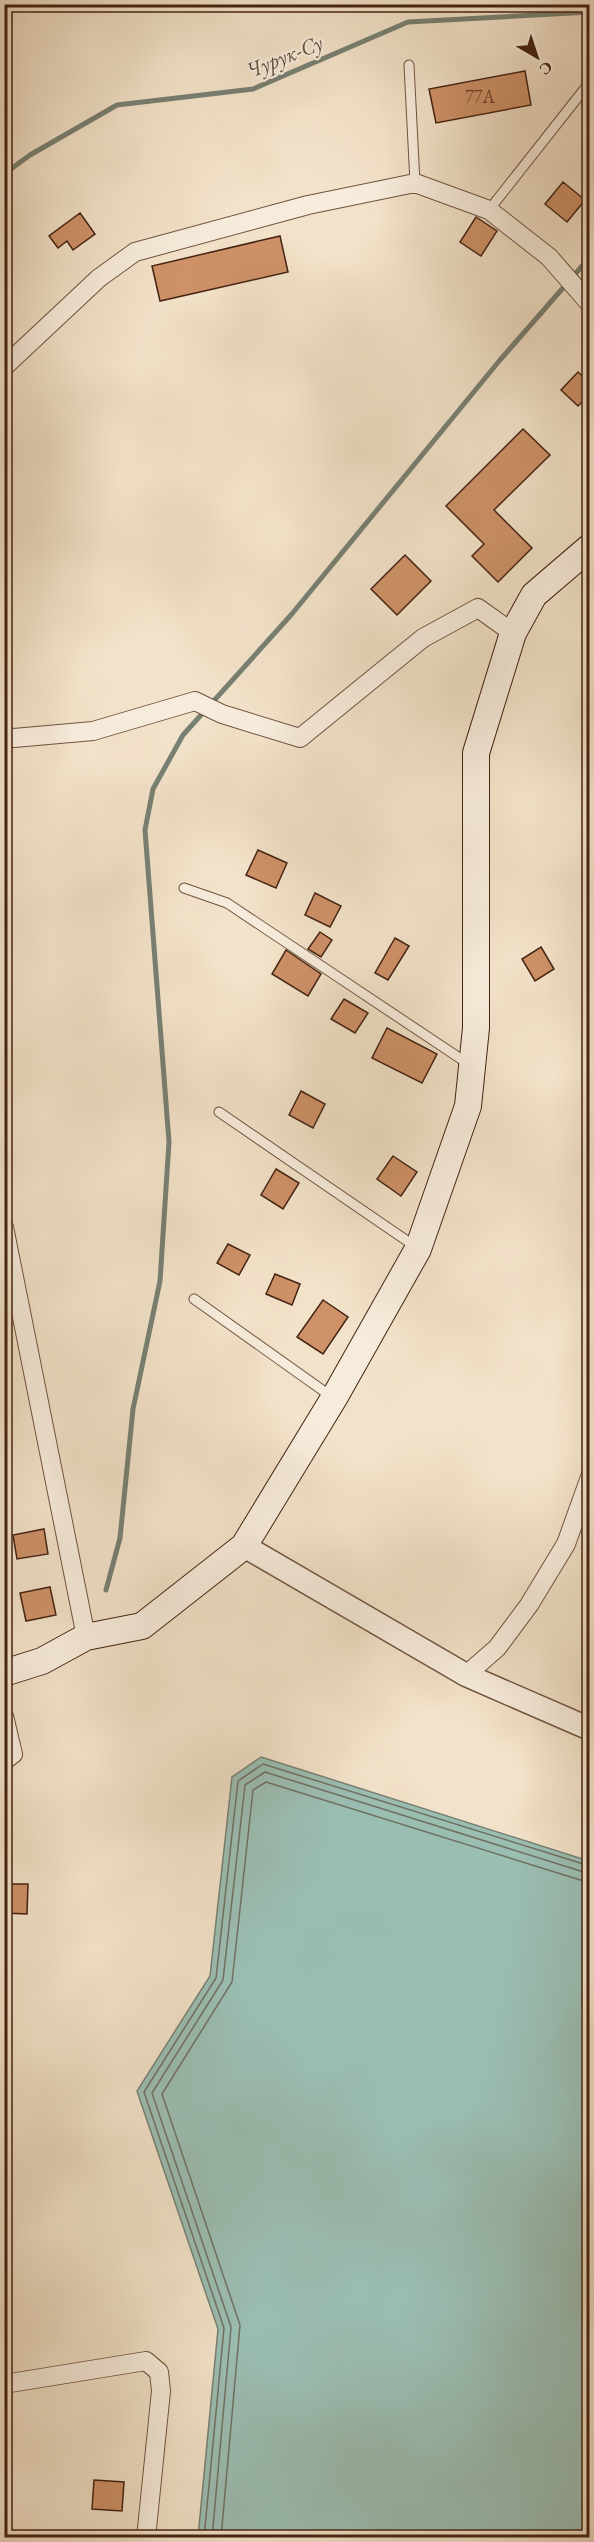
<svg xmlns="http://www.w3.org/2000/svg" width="594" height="2542" viewBox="0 0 594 2542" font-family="'EB Garamond',serif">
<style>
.water{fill:#9bbeb3;stroke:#788073;stroke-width:1.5}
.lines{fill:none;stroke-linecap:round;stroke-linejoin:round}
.shore{stroke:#707062;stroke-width:1.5}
.stream{stroke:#788073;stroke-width:5}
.building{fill:#ce9168;stroke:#442312;stroke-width:1.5}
.service-casing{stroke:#705340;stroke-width:11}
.minor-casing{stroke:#705340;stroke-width:20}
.tertiary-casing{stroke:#705340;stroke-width:25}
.secondary-casing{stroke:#442312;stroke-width:28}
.service{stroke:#f7ecdc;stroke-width:9}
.minor{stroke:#f7ecdc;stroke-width:18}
.tertiary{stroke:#f7ecdc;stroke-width:22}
.secondary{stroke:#f7ecdc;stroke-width:26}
.labels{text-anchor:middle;stroke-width:4.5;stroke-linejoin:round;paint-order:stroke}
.number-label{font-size:18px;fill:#663e28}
.water-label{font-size:22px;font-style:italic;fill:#5e5242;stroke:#f7ecdc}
</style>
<rect width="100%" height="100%" fill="#f2e2c9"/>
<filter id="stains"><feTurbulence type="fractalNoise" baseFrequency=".00333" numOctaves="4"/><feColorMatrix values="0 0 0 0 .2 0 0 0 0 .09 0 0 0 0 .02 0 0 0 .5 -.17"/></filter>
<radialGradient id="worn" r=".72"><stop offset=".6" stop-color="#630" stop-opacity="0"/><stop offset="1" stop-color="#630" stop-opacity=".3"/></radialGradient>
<!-- water -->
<path class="water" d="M261 1757 589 1861V2537H198L218 2329 137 2091 210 1976 232 1777Z"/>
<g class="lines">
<!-- shore -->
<path class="shore" d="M204 2538 224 2328 144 2092 216 1978 238 1781 263 1764 590 1866
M212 2538 231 2327 152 2093 223 1980 245 1785 265 1772 590 1874
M221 2538 240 2325 162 2094 232 1982 253 1790 266 1782 590 1883"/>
<!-- stream -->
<path class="stream" d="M4 174 30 155 117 105 253 89 408 22 590 12
M106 1590 120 1538 133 1409 160 1281 169 1142 145 830 153 789 183 735 291 615 500 360 590 257"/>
</g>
<!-- building -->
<path class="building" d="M525 71 531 105 436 123 429 89Z
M563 182 585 200 567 222 545 204Z
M80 213 95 234 73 250 67 241 58 248 49 236Z
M476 217 497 231 481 256 460 242Z
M280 236 288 272 160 301 152 266Z
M578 372 590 383V394L578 406 561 390Z
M523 429 550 455 494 510 532 548 498 582 472 556 484 544 446 506Z
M405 555 431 581 397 615 371 589Z
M258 850 287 863 276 888 246 875Z
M315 893 341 906 330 927 305 915Z
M320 932 332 940 321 957 308 949Z
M395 938 409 946 388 980 375 973Z
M541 947 554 969 535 981 522 959Z
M286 950 321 974 308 996 272 974Z
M344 999 368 1013 355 1033 331 1019Z
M387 1028 437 1054 422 1083 372 1058Z
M301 1091 325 1104 313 1128 289 1115Z
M393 1156 417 1172 401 1196 377 1179Z
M276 1169 299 1183 283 1209 261 1195Z
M228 1244 250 1255 239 1275 217 1263Z
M275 1274 300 1284 292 1305 266 1294Z
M323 1300 348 1317 323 1354 297 1337Z
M44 1529 48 1554 17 1559 13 1535Z
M50 1587 56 1615 26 1621 20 1593Z
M4 1884H28L27 1914 4 1913Z
M94 2480 124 2482 122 2511 92 2509Z"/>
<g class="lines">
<!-- service casing -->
<g class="service-casing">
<path id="service" d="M409 65 415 183
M489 210 586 87
M184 888 227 903 470 1065
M219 1112 416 1247
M194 1299 332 1397"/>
</g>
<!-- minor casing -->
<g class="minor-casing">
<path id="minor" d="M4 367 99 278 135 252 308 205 415 183 489 210 549 257 590 304
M4 737 14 738 93 731 195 701 222 714 300 738 423 638 478 608 513 633
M4 1227 86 1637
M466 1675 497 1648 529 1605 566 1544 590 1477
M4 1716 13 1754 4 1761
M4 2384 146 2361 159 2372 161 2391 146 2538"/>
</g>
<!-- tertiary casing -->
<g class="tertiary-casing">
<path id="tertiary" d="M244 1546 466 1675 590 1729"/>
</g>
<!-- secondary casing -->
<g class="secondary-casing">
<path id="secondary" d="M4 1673 42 1661 86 1637 142 1626 244 1546 334 1398 418 1249 468 1106 476 1028V753L513 633 534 595 590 547"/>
</g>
<!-- service -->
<use href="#service" class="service"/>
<!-- minor -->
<use href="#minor" class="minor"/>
<!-- tertiary -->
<use href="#tertiary" class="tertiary"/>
<!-- secondary -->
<use href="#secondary" class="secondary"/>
</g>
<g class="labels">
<!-- number labels -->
<g class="number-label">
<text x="480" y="103">77А</text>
</g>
<!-- water labels -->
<g class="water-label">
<text transform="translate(284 56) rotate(-22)" y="8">Чурук-Су</text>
</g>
</g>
<!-- margin -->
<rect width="594" height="2542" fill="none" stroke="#f2e2c9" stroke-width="24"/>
<rect x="6" y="6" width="582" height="2530" fill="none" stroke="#442312" stroke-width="3"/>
<rect x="12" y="12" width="570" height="2518" fill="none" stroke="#442312" stroke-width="1.5"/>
<!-- north arrow -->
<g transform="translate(537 57) rotate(141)" stroke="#f7ecdc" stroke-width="4.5" paint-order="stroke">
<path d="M0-4.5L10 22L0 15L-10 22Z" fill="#442312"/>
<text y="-9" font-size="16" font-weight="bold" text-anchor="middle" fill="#442312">С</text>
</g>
<rect width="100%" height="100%" filter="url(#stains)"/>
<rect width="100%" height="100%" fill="url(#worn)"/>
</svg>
